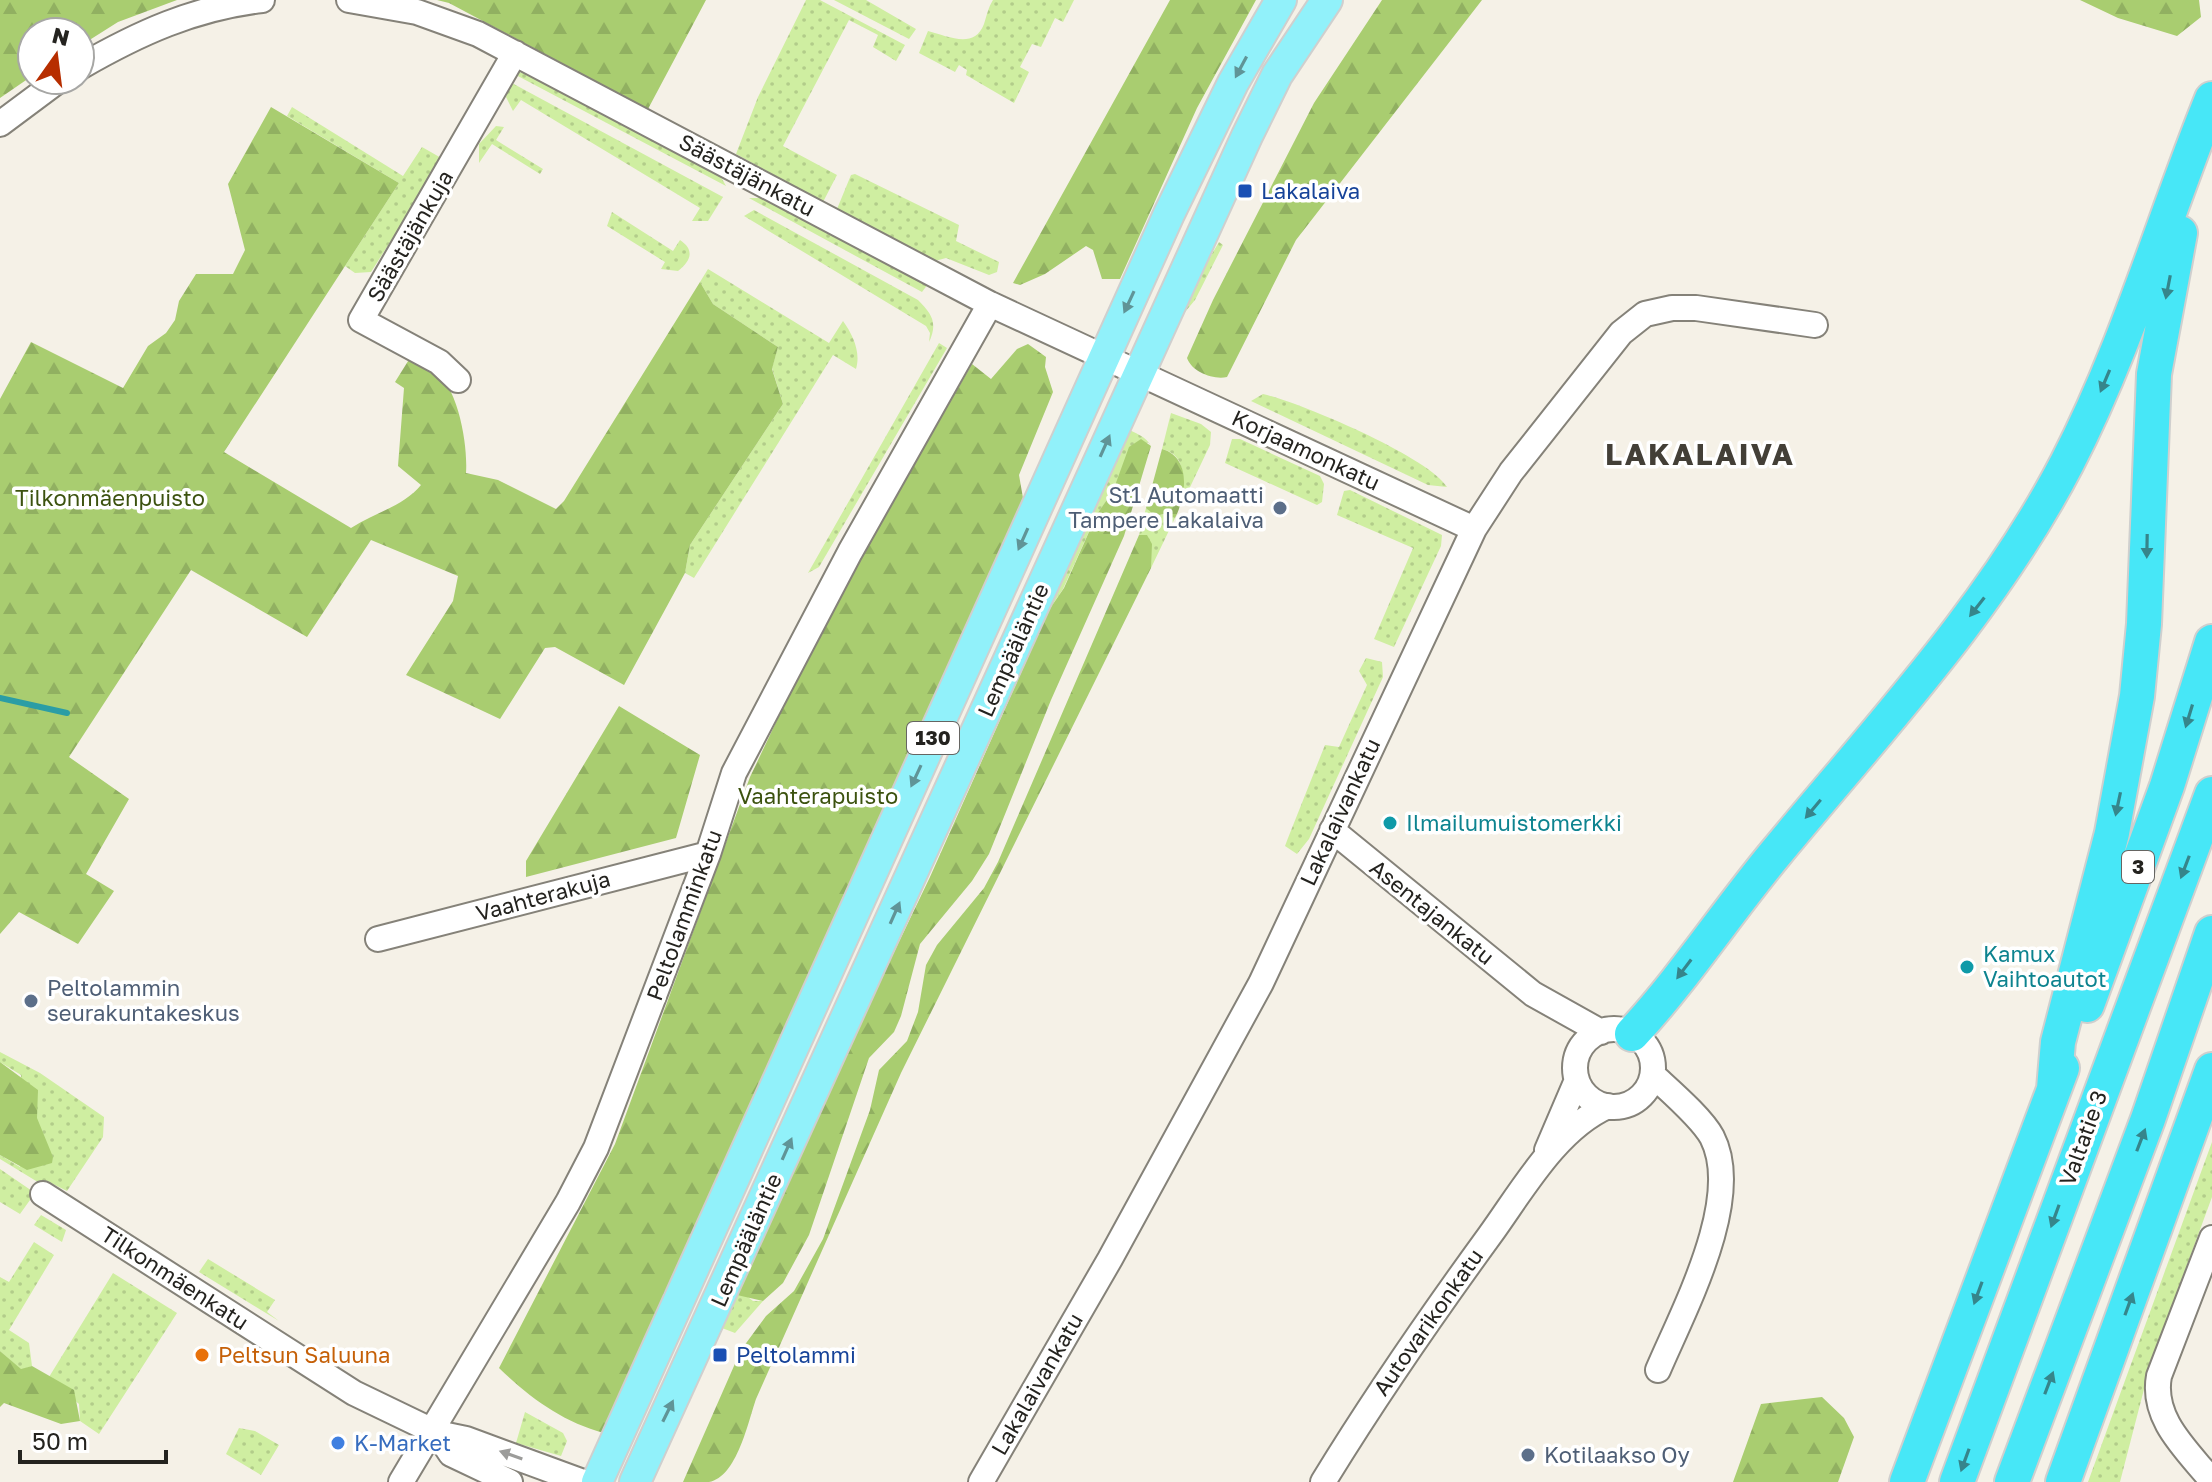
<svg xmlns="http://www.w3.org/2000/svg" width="2212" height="1482" viewBox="0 0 2212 1482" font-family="'Golos Text',sans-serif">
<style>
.grass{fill:url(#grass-dots)}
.forest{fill:url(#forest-firs)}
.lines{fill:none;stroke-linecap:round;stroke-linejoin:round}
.stream{stroke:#2b9da5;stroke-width:6}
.minor-casing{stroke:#858279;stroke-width:28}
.major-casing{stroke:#cfcfce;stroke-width:34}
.highway-casing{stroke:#cfcfce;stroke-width:38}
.minor{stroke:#fff;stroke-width:24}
.major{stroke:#91f1fa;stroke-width:30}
.highway{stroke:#47e7f7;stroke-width:34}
.oneway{fill:#609497}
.oneway2{fill:#36858b}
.oneway3{fill:#9c9c9a}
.transit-dot{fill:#1a4fb4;stroke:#fff;stroke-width:3}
.service-dot{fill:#5c6f8a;stroke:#fff;stroke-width:3}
.culture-dot{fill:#0f9aa8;stroke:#fff;stroke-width:3}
.food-dot{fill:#e8710a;stroke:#fff;stroke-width:3}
.shop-dot{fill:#3f7fe0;stroke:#fff;stroke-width:3}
.labels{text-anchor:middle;stroke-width:7;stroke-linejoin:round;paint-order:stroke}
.shield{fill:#fff;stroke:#666562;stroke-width:2}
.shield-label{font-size:20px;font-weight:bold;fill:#24231f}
.street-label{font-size:22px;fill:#24231f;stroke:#fff}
.transit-label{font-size:22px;fill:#164399;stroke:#fff;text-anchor:start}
.service-label{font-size:22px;fill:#4e5e75;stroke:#fff;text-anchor:start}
.park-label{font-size:22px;fill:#3c520f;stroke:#fff}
.culture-label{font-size:22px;fill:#0d838f;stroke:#fff;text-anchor:start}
.food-label{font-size:22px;fill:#c56008;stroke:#fff;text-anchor:start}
.shop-label{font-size:22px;fill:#366cbe;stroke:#fff;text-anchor:start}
.district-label{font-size:30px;font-weight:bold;letter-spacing:2px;fill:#433f37;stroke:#fff}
</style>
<defs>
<pattern id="grass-dots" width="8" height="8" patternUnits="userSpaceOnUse" patternTransform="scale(2)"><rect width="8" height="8" fill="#cfeea1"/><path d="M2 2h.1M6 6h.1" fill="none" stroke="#b2cc8a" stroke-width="1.8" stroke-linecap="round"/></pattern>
<pattern id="forest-firs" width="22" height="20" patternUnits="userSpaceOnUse" patternTransform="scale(2)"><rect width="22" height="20" fill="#a9cd70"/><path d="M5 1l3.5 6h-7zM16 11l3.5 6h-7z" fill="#91b061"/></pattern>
</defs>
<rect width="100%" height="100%" fill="#f5f1e7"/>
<!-- grass -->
<path class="grass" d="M806 0H820L905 45 896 61 873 47 878 35 849 20 783 146 837 175 823 202 736 154 758 97Z
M834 0H866L916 29 909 39Z
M993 0H1074L1063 22 1055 18 1041 47 1032 44 1020 67 1029 72 1014 103 966 75 967 70 959 65 955 72 919 53 928 31C948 36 974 50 984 24 987 15 988 8 993 0Z
M518 72 534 75 718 172 726 186 514 74Z
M510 82 723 197 708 221H692L700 208 521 100 513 111 506 97Z
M292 107 403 176 422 147 443 159 371 272 355 273 345 266 399 183 287 116Z
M496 126 504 127 496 140 543 169 540 174 492 144 479 163V144Z
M855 174 959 225 956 241 999 262 997 272 989 275 946 258 935 261 837 209 851 175Z
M749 198H764L928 284 922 292Z
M754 210 918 300C932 314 938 323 929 342L930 333 926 326 744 216Z
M612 212 673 251 680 240C695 250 691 261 678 271L661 269 665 262 607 226Z
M1219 242 1223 245 1195 300 1185 312 1179 309Z
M708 269 829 343 843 321C853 335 861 352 856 369L833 355 694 578 685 573 690 545 783 404 772 368 778 347 713 304 700 282Z
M939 343 947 348 819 567 808 573Z
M1263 394C1299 402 1429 457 1447 487L1428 485 1251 401Z
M1171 413 1201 424 1211 432 1210 445 1182 504C1182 481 1189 456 1162 449Z
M1125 428C1135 433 1146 436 1151 446L1148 442 1097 514 1063 589 1049 610Z
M1232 439H1240L1320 476 1324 484 1322 502 1317 505 1225 463Z
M1350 490 1442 535 1441 546 1394 647 1374 639 1413 548 1337 515 1344 491Z
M1146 508 1155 516 1165 514 1175 518 1151 568 1139 535Z
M1366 658 1382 662 1383 677 1309 839 1297 854 1285 846 1288 838 1325 745 1339 747 1367 685 1359 671Z
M0 1052 40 1073 104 1117 103 1137 67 1191 49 1182 41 1184 0 1159V1155L20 1167 21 1075 0 1062Z
M2212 1142V1197L2150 1366 2120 1482H2088Z
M0 1169 35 1193 20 1214 0 1202Z
M41 1215 66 1230 62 1242 34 1225Z
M34 1242 54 1255 9 1330 29 1343 32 1366 21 1370 0 1351V1277L9 1282Z
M208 1259 275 1300 267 1312 279 1321 199 1272Z
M113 1273 177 1313 99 1434 80 1421 79 1404 49 1377Z
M734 1286 753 1301H763L735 1333 722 1328Z
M525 1412 563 1433 567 1441 561 1456 516 1443Z
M239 1428 255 1431 279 1445 261 1475 226 1454Z"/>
<!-- forest -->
<path class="forest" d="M0 0H177L118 22 80 46V32H32V76L0 98Z
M437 0H706L648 109 449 3Z
M1170 0H1256L1197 108 1120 279H1102L1093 250 1086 246 1045 274 1020 285 1013 283Z
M1382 0H1482L1296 240 1227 377C1213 380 1192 372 1187 358L1213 300 1314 103Z
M2080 0H2199L2201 17 2177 36 2118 18Z
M271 107 399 183 224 452 351 528C374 513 404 506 421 485L398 466 404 388 395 382 410 358C417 361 426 364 433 368 458 386 468 444 466 473L498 480 556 509 564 501 700 282 713 304 778 347 772 369 783 404 690 545 685 573 624 685 555 647 545 648 500 719 406 675 453 601 458 576 371 540 307 637 191 570 69 757 129 799 86 874 114 891 78 944 19 912 0 934V399L31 342 123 388 148 346 166 333 175 320 179 301 196 274H233L245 250 228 184Z
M1028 344 1046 357 1045 367 1053 392 1019 475 1023 498 1013 536 604 1433C563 1422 530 1398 499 1368L615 1144 750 777 826 617 972 364 991 379 1017 349Z
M1141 439 1151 446 1124 536 1051 700 989 854 972 881 920 944 901 1016 894 1032 869 1058 809 1235 783 1283 763 1301 737 1295 734 1286 930 877 1049 610 1064 588 1097 514 1113 491 1129 447Z
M1162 449C1191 457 1187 495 1175 518L1164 514 1155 516 1146 508Z
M1139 535H1147L1152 544 1151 568 901 1073 756 1399C748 1422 737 1477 709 1482 701 1482 691 1482 683 1482L741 1350 766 1316 794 1291 823 1239 870 1110 879 1070 907 1041 918 1012 926 965 937 945 984 888 998 862Z
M619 706 700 755 676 838 526 877V861Z
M0 1062 38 1090 37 1118 53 1157 52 1163 27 1170 0 1155Z
M0 1351 21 1369 32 1366 74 1390 80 1421 61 1424 4 1403 0 1407Z
M1822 1397 1844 1418 1854 1437 1838 1482H1733L1761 1404Z"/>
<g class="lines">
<!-- stream -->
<path class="stream" d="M0 698 67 713"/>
<!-- minor casing -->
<g class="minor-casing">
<path id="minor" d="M349 0 417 12 478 34 990 304 1474 529
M80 67C139 33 194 8 262 0
M0 124 59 80
M458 380 439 362 361 320 515 53
M1332 830 1533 994 1601 1032
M378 939 708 854
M1575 1068a39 39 0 1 1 78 0a39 39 0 1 1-78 0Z
M1653 1075C1669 1090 1702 1118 1712 1137 1744 1199 1683 1311 1658 1370
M1547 1150 1577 1080
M43 1194 354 1393 437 1433 466 1439 583 1482
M2212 1238 2159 1376C2151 1419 2187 1450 2212 1481
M437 1433 451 1454 510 1482
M401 1482 568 1202 596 1148 708 854 734 773 850 552 990 304
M981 1482 1110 1259 1261 983 1474 529 1511 472 1621 333 1645 314 1672 308H1696L1815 325
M1323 1482C1375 1397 1431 1316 1490 1235 1522 1191 1556 1129 1608 1106"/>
</g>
<!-- major casing -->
<g class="major-casing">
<path id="major" d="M597 1482 1169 214 1233 83 1281 0
M635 1482 1247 136 1277 75 1327 0"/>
</g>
<!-- highway casing -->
<g class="highway-casing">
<path id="highway" d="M2087 1005 2167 786 2212 642
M1632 1034C1684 978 1726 913 1775 854 1878 729 1992 608 2067 463 2127 347 2163 220 2212 99
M2054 1089 2058 1042 2112 833 2137 696 2144 624 2154 374 2180 233
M1907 1482 2062 1068
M1957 1482 2212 794
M2012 1482 2148 1119 2212 933
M2063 1482 2212 1070"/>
</g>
<!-- minor -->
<use href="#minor" class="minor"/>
<!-- major -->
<use href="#major" class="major"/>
<!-- highway -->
<use href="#highway" class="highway"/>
</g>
<!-- one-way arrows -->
<defs><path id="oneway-solid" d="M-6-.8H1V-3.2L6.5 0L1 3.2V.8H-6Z" transform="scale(2)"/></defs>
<g class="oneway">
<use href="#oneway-solid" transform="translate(1241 67) rotate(118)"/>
<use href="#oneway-solid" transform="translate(1129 302) rotate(115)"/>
<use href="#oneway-solid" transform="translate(1105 446) rotate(-66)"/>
<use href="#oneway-solid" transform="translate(1023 539) rotate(114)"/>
<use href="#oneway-solid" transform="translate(916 776) rotate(115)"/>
<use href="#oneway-solid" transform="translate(895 913) rotate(-66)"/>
<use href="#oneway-solid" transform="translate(787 1149) rotate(-66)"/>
<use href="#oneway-solid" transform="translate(668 1411) rotate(-64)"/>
</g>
<g class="oneway2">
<use href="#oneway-solid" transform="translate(2168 287) rotate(101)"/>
<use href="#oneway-solid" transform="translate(2105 381) rotate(113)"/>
<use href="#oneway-solid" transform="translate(2147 546) rotate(91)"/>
<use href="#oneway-solid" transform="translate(1977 607) rotate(128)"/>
<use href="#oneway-solid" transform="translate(2189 716) rotate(107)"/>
<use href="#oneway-solid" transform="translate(2118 804) rotate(102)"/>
<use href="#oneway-solid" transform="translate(1813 809) rotate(130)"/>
<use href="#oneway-solid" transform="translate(2185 867) rotate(111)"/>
<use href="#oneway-solid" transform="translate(1684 969) rotate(127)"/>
<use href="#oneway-solid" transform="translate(2141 1140) rotate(-69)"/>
<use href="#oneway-solid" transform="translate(2055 1216) rotate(110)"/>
<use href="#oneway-solid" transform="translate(1978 1293) rotate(110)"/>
<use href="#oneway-solid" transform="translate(2129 1304) rotate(-70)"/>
<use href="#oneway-solid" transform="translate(2049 1383) rotate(-69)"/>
<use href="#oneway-solid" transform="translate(1965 1460) rotate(110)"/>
</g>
<use class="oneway3" href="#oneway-solid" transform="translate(511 1455) rotate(-161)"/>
<!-- markers -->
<g class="transit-dot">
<rect x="1237" y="183" width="16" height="16" rx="4"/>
<rect x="712" y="1347" width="16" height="16" rx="4"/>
</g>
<g class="service-dot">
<circle cx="1280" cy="508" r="8"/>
<circle cx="31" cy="1001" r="8"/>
<circle cx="1528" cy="1455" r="8"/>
</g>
<g class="culture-dot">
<circle cx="1390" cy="823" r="8"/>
<circle cx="1967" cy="967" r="8"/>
</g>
<circle class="food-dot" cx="202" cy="1355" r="8"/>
<circle class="shop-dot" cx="338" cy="1443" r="8"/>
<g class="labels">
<!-- shield labels -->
<g class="shield">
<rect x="907" y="722" width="52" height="32" rx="6"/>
<rect x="2122" y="851" width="32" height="32" rx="6"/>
</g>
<g class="shield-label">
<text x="933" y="745">130</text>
<text x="2138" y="874">3</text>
</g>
<!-- street labels -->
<g class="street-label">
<text transform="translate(747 175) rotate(28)" y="8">Säästäjänkatu</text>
<text transform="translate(410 236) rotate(-60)" y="8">Säästäjänkuja</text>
<text transform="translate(1306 450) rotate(25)" y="8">Korjaamonkatu</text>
<text transform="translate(1013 650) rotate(-66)" y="8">Lempääläntie</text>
<text transform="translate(1340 812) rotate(-65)" y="8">Lakalaivankatu</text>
<text transform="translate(543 896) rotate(-15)" y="8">Vaahterakuja</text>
<text transform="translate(1432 912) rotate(39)" y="8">Asentajankatu</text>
<text transform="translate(684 915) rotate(-70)" y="8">Peltolamminkatu</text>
<text transform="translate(2083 1138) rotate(-70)" y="8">Valtatie 3</text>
<text transform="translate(746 1240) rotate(-66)" y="8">Lempääläntie</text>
<text transform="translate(175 1278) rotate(33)" y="8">Tilkonmäenkatu</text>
<text transform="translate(1428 1322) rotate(-55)" y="8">Autovarikonkatu</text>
<text transform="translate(1037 1384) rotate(-60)" y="8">Lakalaivankatu</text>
</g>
<!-- transit labels -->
<g class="transit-label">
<text x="1261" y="199">Lakalaiva</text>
<text x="736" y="1363">Peltolammi</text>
</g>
<!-- service labels -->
<g class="service-label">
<text x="1264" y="503" text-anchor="end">St1 Automaatti<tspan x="1264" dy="25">Tampere Lakalaiva</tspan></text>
<text x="47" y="996">Peltolammin<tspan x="47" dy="25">seurakuntakeskus</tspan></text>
<text x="1544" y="1463">Kotilaakso Oy</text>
</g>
<!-- park labels -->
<g class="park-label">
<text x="110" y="506">Tilkonmäenpuisto</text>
<text x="818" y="804">Vaahterapuisto</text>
</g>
<!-- culture labels -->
<g class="culture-label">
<text x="1406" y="831">Ilmailumuistomerkki</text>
<text x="1983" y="962">Kamux<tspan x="1983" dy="25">Vaihtoautot</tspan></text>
</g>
<!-- food labels -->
<g class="food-label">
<text x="218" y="1363">Peltsun Saluuna</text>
</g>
<!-- shop labels -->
<g class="shop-label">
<text x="354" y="1451">K-Market</text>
</g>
<!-- district labels -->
<g class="district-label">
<text x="1700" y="465">LAKALAIVA</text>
</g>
</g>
<!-- north arrow -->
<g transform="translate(56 56) rotate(14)"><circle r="38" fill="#ffffff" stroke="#a7a7a5" stroke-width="2"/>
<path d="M0-6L14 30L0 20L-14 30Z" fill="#b72e00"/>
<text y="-12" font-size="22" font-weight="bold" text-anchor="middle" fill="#24231f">N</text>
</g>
<!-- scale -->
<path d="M20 1450v12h146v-12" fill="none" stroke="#24231f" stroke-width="4"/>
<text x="32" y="1450" font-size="24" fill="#24231f" stroke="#ffffff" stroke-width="6" paint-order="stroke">50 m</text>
</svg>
